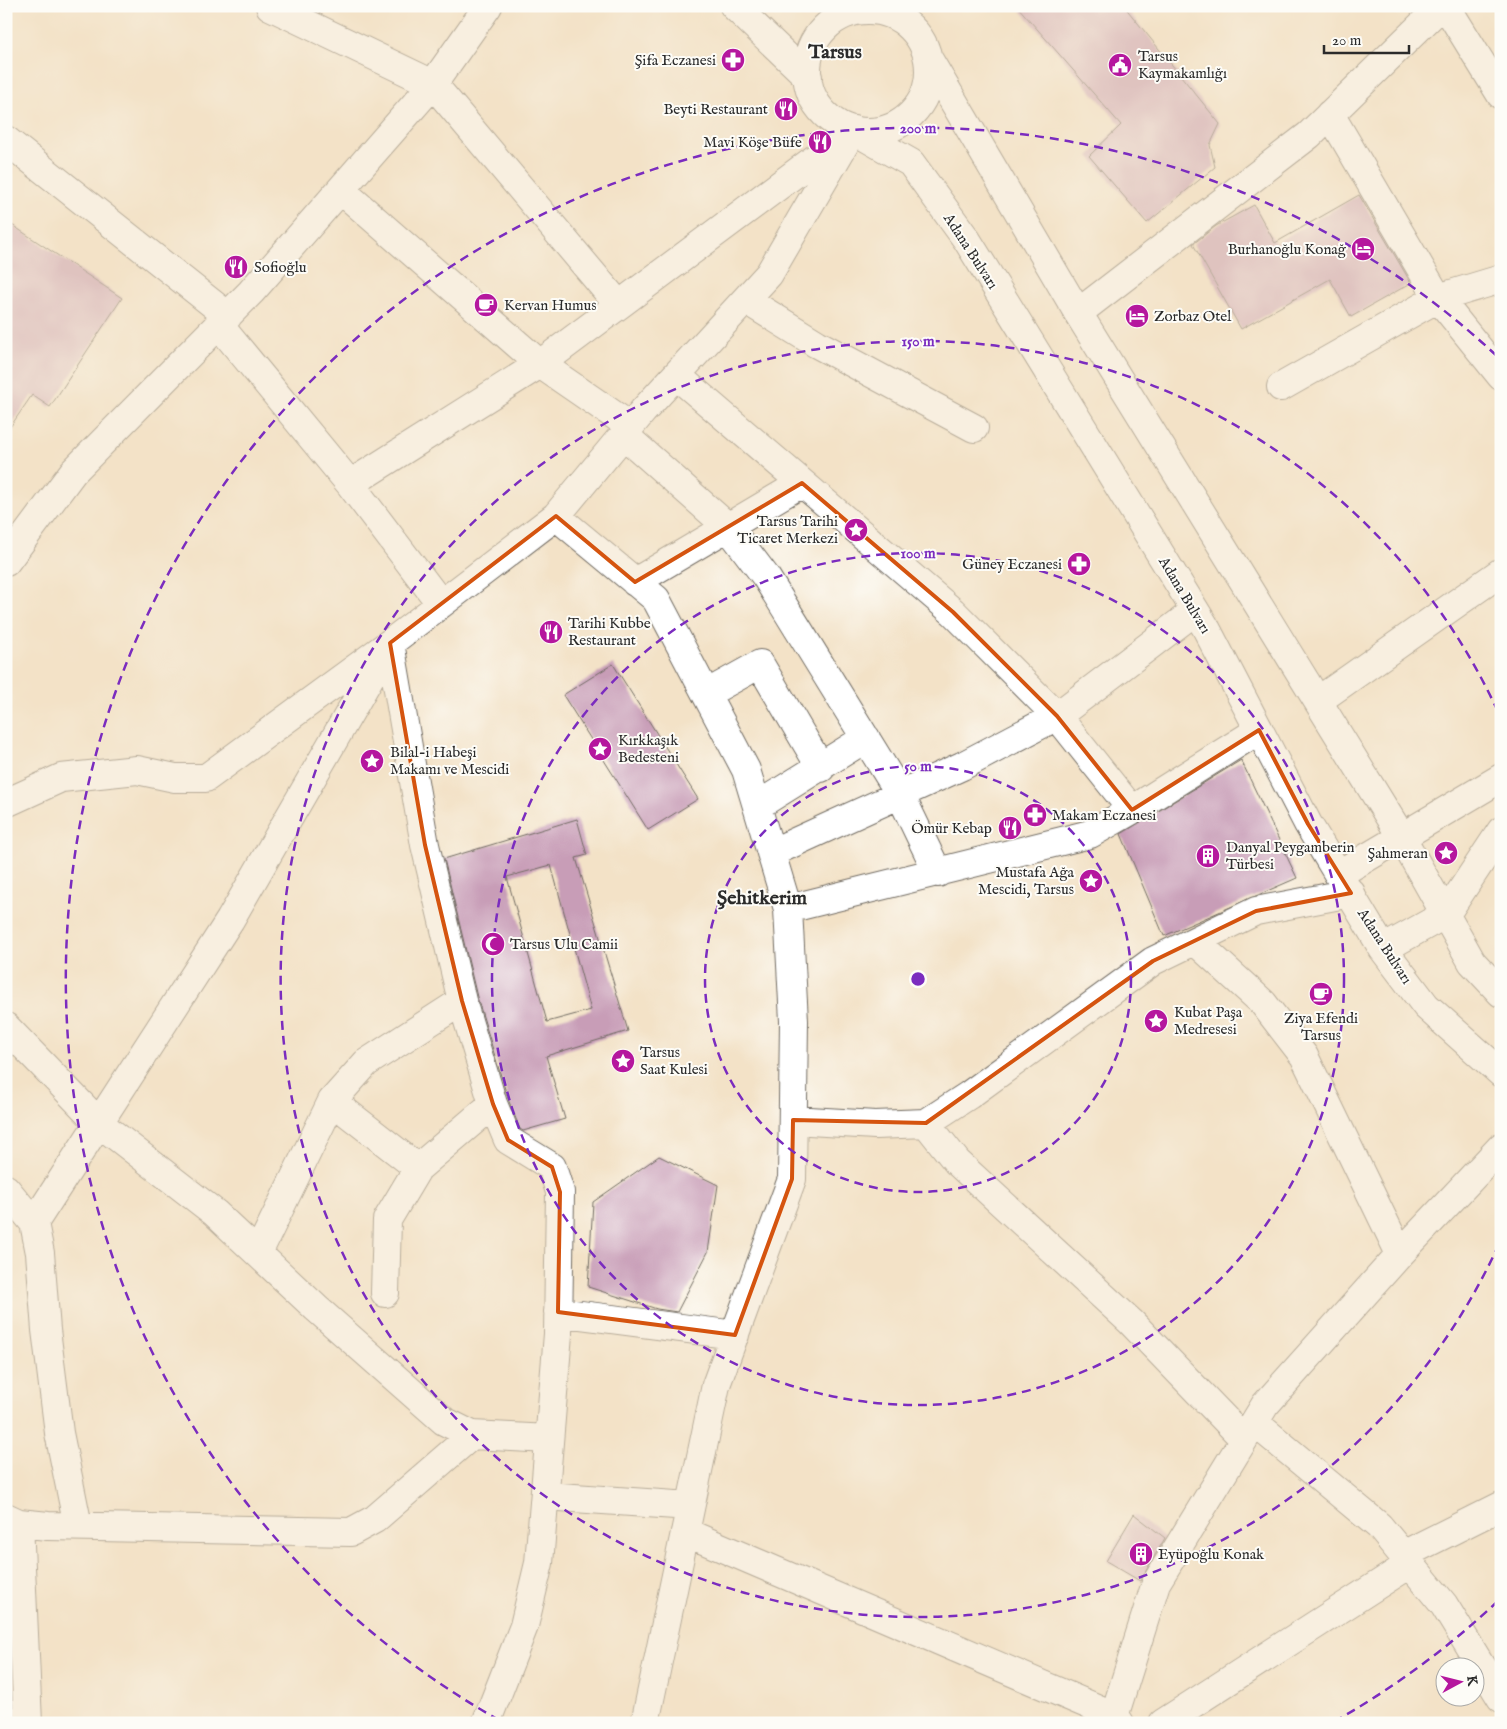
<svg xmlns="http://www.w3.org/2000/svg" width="1507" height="1729" viewBox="0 0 1507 1729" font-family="'IM FELL English',serif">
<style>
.building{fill:#c89db7;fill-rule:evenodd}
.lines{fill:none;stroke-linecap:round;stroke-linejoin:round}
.minor-casing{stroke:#716b62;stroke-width:30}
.major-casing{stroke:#716b62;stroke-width:30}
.minor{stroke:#fff;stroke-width:28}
.major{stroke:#fff;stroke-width:28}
.marked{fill:none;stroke:#d5540f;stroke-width:4;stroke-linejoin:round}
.ring{fill:none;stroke:#7b2cbf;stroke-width:2.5;stroke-dasharray:9 6}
.labels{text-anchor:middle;stroke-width:4;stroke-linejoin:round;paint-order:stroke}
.poi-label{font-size:15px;fill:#2b2b2b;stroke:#fdfcf7;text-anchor:start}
.street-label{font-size:15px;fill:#2b2b2b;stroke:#fdfcf7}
.district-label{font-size:20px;font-weight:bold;fill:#2b2b2b;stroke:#fdfcf7}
.centre{fill:#7b2cbf;stroke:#fdfcf7;stroke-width:2.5}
.ring-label{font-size:15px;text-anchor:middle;font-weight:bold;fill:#7b2cbf;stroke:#fdfcf7;stroke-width:4;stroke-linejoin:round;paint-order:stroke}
</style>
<rect width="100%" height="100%" fill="#fdfcf7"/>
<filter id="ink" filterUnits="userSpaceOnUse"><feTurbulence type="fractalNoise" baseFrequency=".02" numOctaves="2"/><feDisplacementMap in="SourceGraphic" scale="10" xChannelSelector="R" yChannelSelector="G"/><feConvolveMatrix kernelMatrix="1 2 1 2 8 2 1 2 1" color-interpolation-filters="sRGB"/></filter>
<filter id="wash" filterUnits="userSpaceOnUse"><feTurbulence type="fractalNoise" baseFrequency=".0096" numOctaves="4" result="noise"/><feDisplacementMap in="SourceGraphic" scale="20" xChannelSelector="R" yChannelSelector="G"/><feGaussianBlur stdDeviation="1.12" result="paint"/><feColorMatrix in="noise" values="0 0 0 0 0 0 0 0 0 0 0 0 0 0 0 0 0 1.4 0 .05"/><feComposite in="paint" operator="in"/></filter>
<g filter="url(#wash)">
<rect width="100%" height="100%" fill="#f3e2c7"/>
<g id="blocks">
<!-- building -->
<path class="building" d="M1017 6H1124L1220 124 1210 145 1215 167 1147 223 1089 156 1121 125Z
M1359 195 1411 283 1351 317 1330 279 1241 329 1193 244 1216 226 1254 205 1275 243Z
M6 221 122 298 50 407 32 395 6 433Z
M613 664 698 799 648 830 563 695Z
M1241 760 1297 878 1164 936 1121 834Z
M577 819 587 855 576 858 628 1031 546 1056 565 1119 523 1131 520 1129 508 1099 477 997 444 859ZM551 865 591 1010 547 1022 507 877Z
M659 1156 718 1185 708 1252 677 1312 657 1309 588 1287 593 1202Z
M1134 1514 1165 1538 1140 1581 1106 1561Z"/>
</g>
</g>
<g filter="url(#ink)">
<use href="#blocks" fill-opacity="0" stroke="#716b62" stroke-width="1"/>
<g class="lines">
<!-- minor casing -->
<g class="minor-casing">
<path id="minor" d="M270 6 433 84 618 304
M1446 6 1501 95
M1330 114 1438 298 1501 376
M6 140 228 316
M341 190 540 364 630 426
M746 300 817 344 974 428
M1078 313 1309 135 1441 6
M219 325 350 484 441 604
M676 375 953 612 1057 716 1132 810
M1281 387 1438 298 1501 279
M623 434 728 527 766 577 900 794 938 873
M350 484 540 364 844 137
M556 516 656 599 746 770 788 909 794 1021 792 1179 716 1385 645 1723
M6 562 73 472 251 292 433 84 488 6
M635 582 802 483
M390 643 425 845 462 1001 493 1104 508 1140 552 1167 560 1192 558 1334 539 1563 524 1626 486 1723
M706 694 760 664 821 768
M1319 700 1501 572
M6 803 61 778 137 770 175 778H206L390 643 556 516 643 411 769 274 853 130
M757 806 866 738
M771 853 962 766 1057 716 1195 611
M788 909 1090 834 1132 810 1259 730
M1195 941 1263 1003 1304 1056 1400 1254
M6 1027 99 1123 215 1213 316 1308 444 1421 472 1435 549 1439
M332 1101 418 1168
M793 1120 875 1125 926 1123 969 1095 1153 961 1256 911 1351 893
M926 1123 957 1162 1131 1322 1244 1439
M6 1189 34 1223 40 1253 46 1330 59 1433 78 1526
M34 1223 230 920 384 653
M258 1253 332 1101 366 1063 462 1001
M385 1293 387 1220 418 1168 493 1104
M558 1312 735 1335
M1255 1423 1379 1526 1444 1605 1501 1698
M545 1496 690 1506
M6 1517 19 1523 48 1526 351 1532 375 1519 472 1435
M19 1523 28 1723
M685 1532 1115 1716 1120 1723
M1403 1555 1501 1506
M1112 1723 1156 1583 1265 1405 1400 1254 1501 1147
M1163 1723 1410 1564"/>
</g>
<!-- major casing -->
<g class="major-casing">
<path id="major" d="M734 6 808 77
M807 71a61 61 0 1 1 122 0a61 61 0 1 1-122 0Z
M928 58 1078 313 1401 836 1472 962 1501 993
M853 130 911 163 967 240 1206 628 1308 824 1383 949 1426 1006 1501 1073
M1339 874 1501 778
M1383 949 1446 914 1501 831"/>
</g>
<!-- minor -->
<use href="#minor" class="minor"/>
<!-- major -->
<use href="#major" class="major"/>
</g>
</g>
<!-- marked area -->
<path d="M0 0H1507V1729H0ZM802 483 953 612 1057 716 1132 810 1259 730 1308 824 1351 893 1256 911 1153 961 926 1123 793 1120 792 1179 735 1335 558 1312 560 1192 552 1167 508 1140 493 1104 462 1001 425 845 390 643 556 516 635 582Z" fill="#f3e2c7" fill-opacity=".55" fill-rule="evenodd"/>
<path class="marked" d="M802 483 953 612 1057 716 1132 810 1259 730 1308 824 1351 893 1256 911 1153 961 926 1123 793 1120 792 1179 735 1335 558 1312 560 1192 552 1167 508 1140 493 1104 462 1001 425 845 390 643 556 516 635 582Z"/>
<!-- distance rings -->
<g class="ring">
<circle cx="918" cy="979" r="213"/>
<circle cx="918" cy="979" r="426"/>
<path d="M1499 1244A638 638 0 1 1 1499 714"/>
<path d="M1498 1601A851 851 0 0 1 1337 1720M499 1720A851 851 0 1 1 1498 357"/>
</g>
<!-- icons -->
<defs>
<g id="pharmacy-disc" transform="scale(1.25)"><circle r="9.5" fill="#b5179e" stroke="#fdfcf7"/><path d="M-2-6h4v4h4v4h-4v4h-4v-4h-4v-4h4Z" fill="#fff"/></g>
<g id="civic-disc" transform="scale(1.25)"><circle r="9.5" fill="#b5179e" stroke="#fdfcf7"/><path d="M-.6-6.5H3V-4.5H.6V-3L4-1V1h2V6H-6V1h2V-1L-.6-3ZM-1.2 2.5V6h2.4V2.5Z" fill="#fff"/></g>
<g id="restaurant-disc" transform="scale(1.25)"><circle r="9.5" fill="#b5179e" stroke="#fdfcf7"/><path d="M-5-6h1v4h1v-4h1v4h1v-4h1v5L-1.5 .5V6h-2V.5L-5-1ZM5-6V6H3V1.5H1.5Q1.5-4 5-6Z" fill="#fff"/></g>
<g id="hotel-disc" transform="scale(1.25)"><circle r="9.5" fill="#b5179e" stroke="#fdfcf7"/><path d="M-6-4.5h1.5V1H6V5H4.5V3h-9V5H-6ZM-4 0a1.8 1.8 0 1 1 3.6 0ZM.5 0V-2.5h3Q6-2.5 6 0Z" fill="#fff"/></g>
<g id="cafe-disc" transform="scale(1.25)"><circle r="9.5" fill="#b5179e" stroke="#fdfcf7"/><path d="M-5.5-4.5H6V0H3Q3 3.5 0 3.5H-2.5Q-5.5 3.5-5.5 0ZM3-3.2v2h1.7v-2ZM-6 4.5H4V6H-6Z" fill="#fff"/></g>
<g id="sight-disc" transform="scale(1.25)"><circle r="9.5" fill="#b5179e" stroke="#fdfcf7"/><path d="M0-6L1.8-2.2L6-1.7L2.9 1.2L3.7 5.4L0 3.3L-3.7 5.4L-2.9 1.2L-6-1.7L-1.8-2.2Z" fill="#fff"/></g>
<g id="building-disc" transform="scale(1.25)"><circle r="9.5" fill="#b5179e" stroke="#fdfcf7"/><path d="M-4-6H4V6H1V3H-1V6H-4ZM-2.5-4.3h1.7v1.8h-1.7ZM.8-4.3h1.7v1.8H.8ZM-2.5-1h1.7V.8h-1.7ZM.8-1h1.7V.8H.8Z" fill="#fff"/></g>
<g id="mosque-disc" transform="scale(1.25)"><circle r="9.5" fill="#b5179e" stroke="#fdfcf7"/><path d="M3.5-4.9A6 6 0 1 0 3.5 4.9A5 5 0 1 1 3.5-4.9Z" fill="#fff"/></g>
</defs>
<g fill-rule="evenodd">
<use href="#pharmacy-disc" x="733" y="60"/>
<use href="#civic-disc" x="1120" y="65"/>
<use href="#restaurant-disc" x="786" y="109"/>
<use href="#restaurant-disc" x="820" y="142"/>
<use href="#hotel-disc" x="1363" y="249"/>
<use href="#restaurant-disc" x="236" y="267"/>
<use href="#cafe-disc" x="486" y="305"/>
<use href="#hotel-disc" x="1137" y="316"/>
<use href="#sight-disc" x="856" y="530"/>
<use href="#pharmacy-disc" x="1079" y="564"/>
<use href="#restaurant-disc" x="551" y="632"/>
<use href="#sight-disc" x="600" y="749"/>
<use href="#sight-disc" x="372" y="761"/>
<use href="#pharmacy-disc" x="1035" y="815"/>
<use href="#restaurant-disc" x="1010" y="828"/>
<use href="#sight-disc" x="1446" y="853"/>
<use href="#building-disc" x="1208" y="856"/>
<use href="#sight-disc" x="1091" y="881"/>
<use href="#mosque-disc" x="493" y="944"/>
<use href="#cafe-disc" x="1321" y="994"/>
<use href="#sight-disc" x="1156" y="1021"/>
<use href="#sight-disc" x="623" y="1061"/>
<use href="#building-disc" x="1141" y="1554"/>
</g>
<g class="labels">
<!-- poi labels -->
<g class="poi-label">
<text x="1138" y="61">Tarsus<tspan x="1138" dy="17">Kaymakamlığı</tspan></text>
<text x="716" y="65" text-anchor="end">Şifa Eczanesi</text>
<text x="768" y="114" text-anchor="end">Beyti Restaurant</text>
<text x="802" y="147" text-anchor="end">Mavi Köşe Büfe</text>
<text x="1346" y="254" text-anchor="end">Burhanoğlu Konağ</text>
<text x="254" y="272">Sofioğlu</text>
<text x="504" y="310">Kervan Humus</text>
<text x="1154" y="321">Zorbaz Otel</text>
<text x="838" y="526" text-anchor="end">Tarsus Tarihi<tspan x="838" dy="17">Ticaret Merkezi</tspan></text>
<text x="1062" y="569" text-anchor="end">Güney Eczanesi</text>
<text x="568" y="628">Tarihi Kubbe<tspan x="568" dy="17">Restaurant</tspan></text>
<text x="618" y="745">Kırkkaşık<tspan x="618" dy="17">Bedesteni</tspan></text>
<text x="390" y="757">Bilal-i Habeşi<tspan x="390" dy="17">Makamı ve Mescidi</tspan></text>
<text x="1052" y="820">Makam Eczanesi</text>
<text x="992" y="833" text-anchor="end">Ömür Kebap</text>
<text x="1226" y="852">Danyal Peygamberin<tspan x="1226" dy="17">Türbesi</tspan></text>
<text x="1428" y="858" text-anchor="end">Şahmeran</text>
<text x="1074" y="877" text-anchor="end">Mustafa Ağa<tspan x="1074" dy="17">Mescidi, Tarsus</tspan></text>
<text x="510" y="949">Tarsus Ulu Camii</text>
<text x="1174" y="1017">Kubat Paşa<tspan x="1174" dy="17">Medresesi</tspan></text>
<text x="1321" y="1023" text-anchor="middle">Ziya Efendi<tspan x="1321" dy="17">Tarsus</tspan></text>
<text x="640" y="1057">Tarsus<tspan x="640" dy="17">Saat Kulesi</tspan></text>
<text x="1158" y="1559">Eyüpoğlu Konak</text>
</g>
<!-- street labels -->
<g class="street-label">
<text transform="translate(971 251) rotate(57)" y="5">Adana Bulvarı</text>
<text transform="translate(1185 595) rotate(59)" y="5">Adana Bulvarı</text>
<text transform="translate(1385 946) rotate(57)" y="5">Adana Bulvarı</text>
</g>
<!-- district labels -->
<g class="district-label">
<text x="835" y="58">Tarsus</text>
<text x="762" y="904">Şehitkerim</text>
</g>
</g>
<circle cx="918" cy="979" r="8" class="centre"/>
<g class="ring-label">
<text x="918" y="133">200 m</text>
<text x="918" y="346">150 m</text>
<text x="918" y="558">100 m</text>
<text x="918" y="771">50 m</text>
</g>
<!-- margin -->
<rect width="1507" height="1729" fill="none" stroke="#fdfcf7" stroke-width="25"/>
<!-- north arrow -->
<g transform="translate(1460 1682) rotate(83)"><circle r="24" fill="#fdfcf7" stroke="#a9a8a5"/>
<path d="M0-4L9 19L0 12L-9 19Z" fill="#b5179e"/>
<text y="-8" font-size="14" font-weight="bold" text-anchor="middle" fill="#2b2b2b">K</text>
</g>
<!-- scale -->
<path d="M1324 45v8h85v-8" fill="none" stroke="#2b2b2b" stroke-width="2.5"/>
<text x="1332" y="45" font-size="15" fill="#2b2b2b" stroke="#fdfcf7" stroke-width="4" paint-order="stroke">20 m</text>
</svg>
